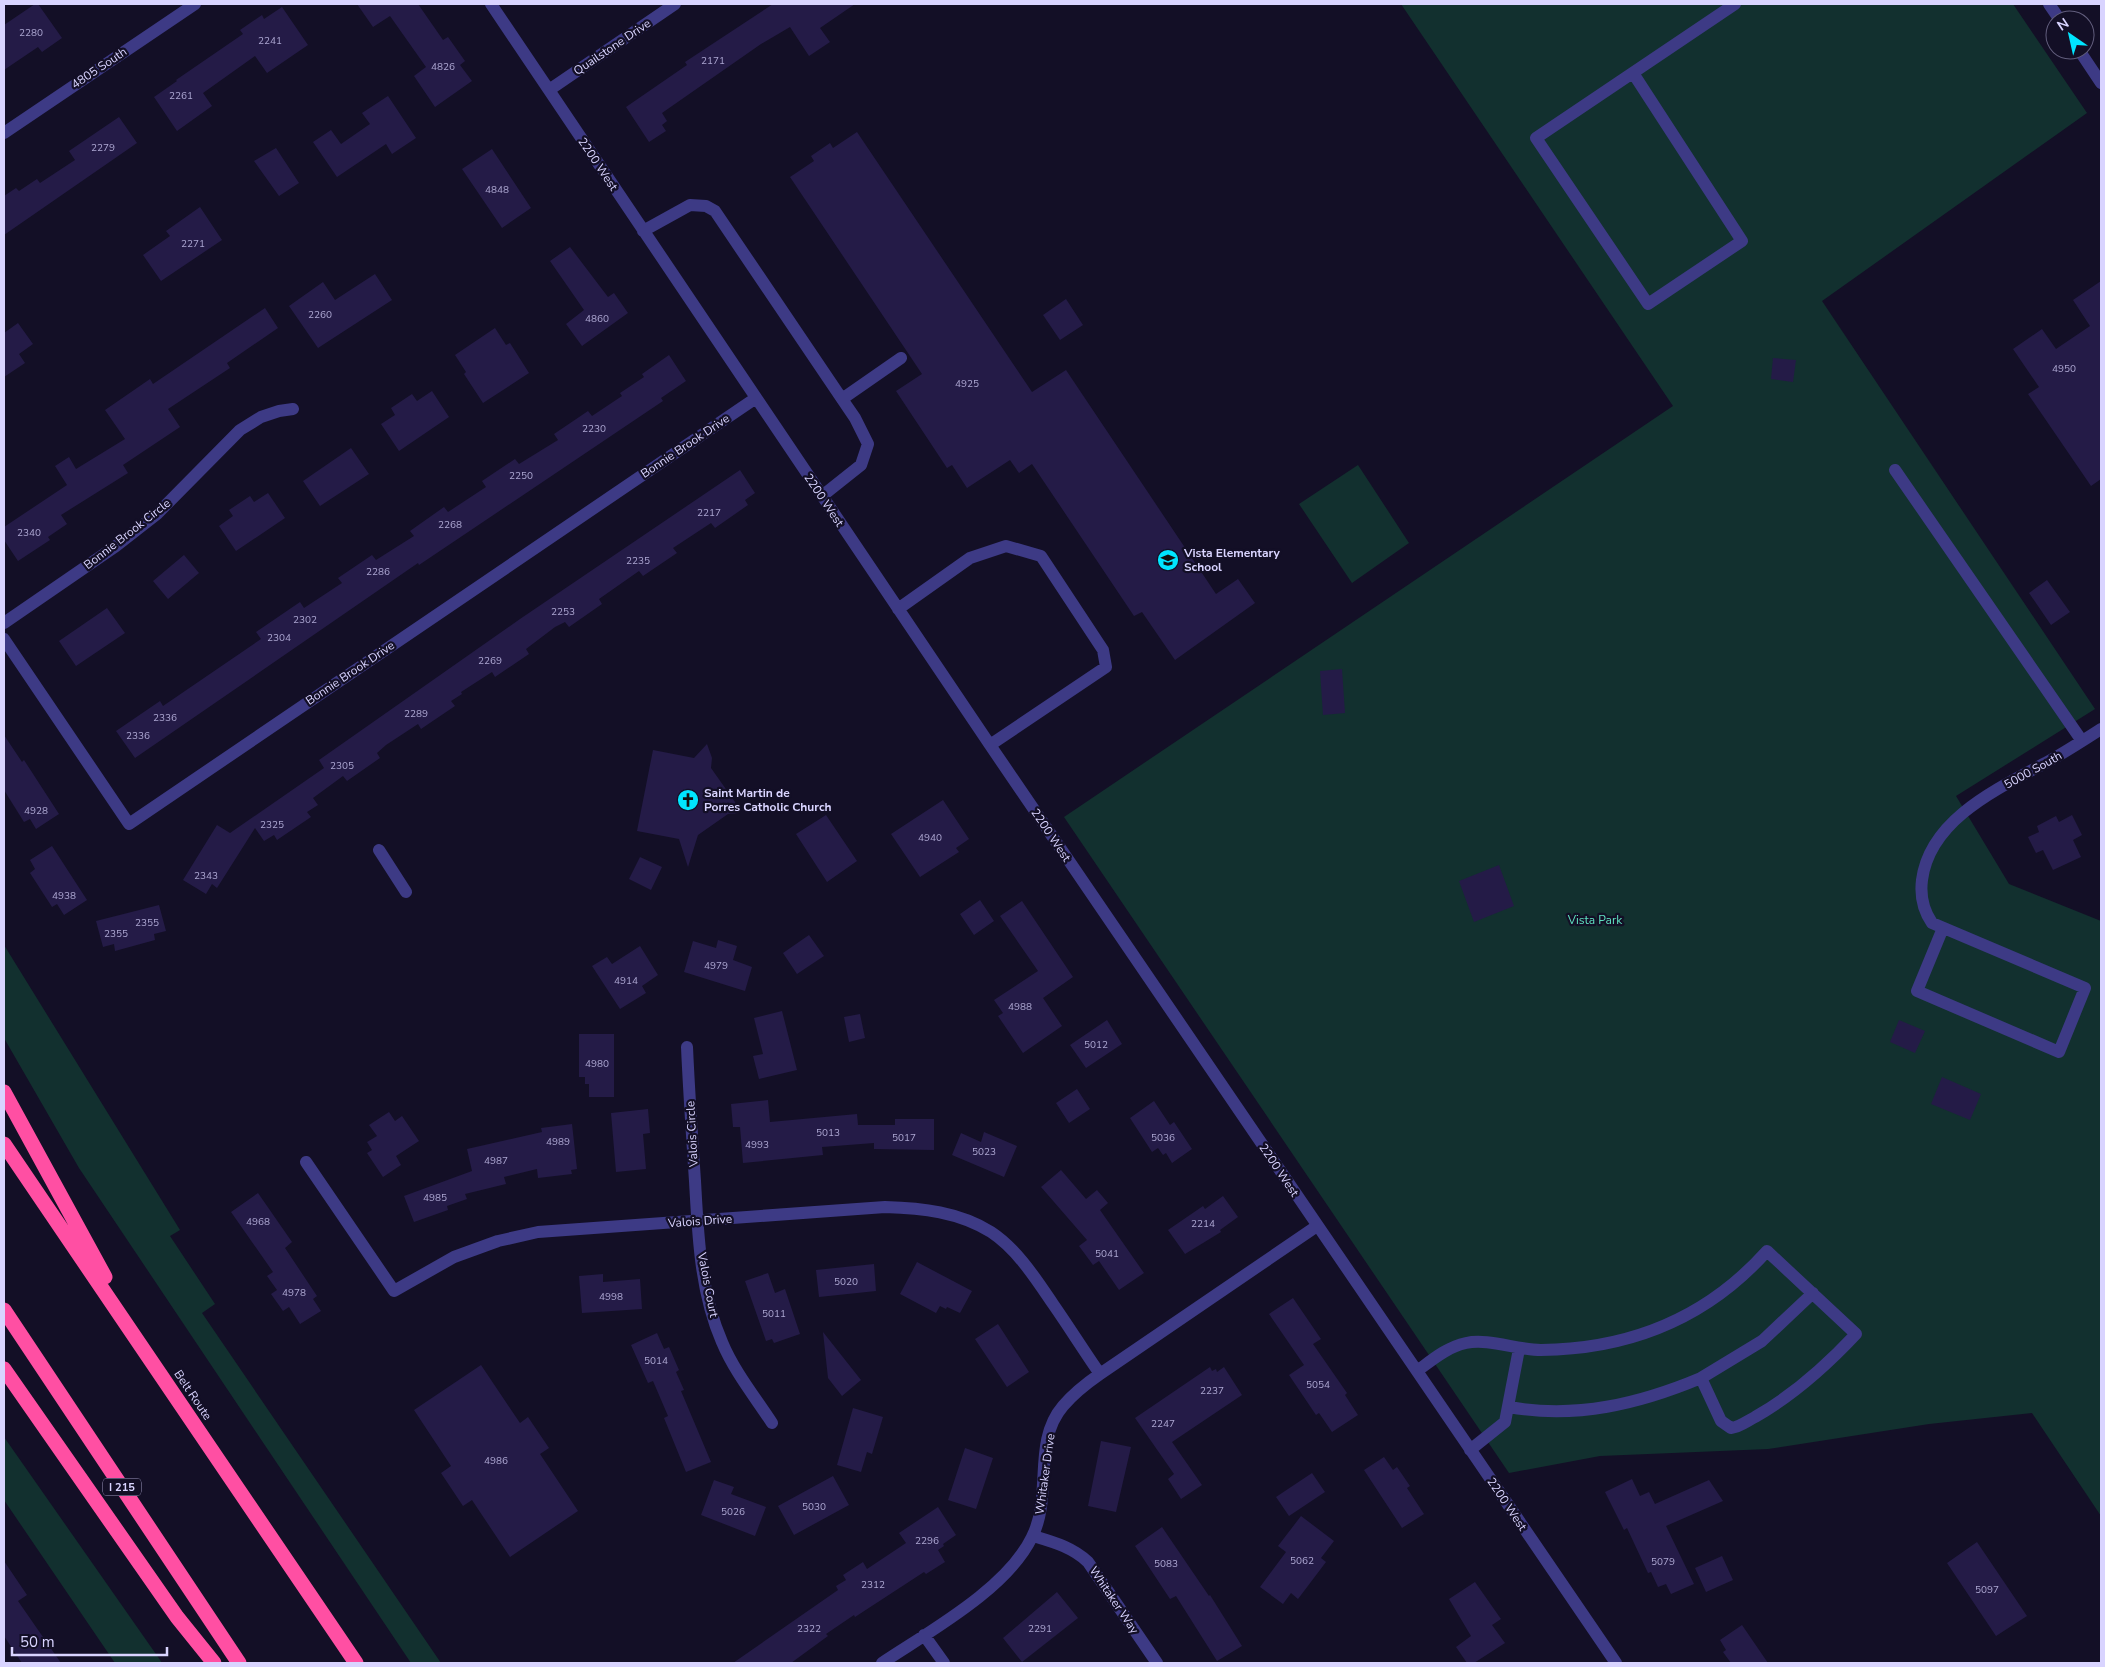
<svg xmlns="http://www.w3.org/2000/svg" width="2105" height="1667" viewBox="0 0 2105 1667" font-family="'Nunito Sans',sans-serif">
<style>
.green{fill:#12302f}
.building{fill:#241b47}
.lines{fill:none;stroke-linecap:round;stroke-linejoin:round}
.minor{stroke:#3d3a85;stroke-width:12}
.highway{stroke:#ff4fa3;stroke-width:15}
.labels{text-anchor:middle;stroke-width:4.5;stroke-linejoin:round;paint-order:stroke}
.number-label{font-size:10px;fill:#aca6d1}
.shield{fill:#130f26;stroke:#9e99be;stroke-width:1}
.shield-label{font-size:11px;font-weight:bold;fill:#d9d4ff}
.street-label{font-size:12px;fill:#d9d4ff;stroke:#130f26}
.poi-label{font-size:12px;font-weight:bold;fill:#d9d4ff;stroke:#130f26;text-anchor:start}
.park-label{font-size:12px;fill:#5fe0c0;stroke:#130f26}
</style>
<rect width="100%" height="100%" fill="#130f26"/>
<!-- green -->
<path class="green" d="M1401 4H2013L2087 113 1822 301 2095 709 1956 796 2009 884 2101 921V1516L2032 1413 1929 1424 1768 1449 1600 1456 1509 1473 1064 817 1673 406Z
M1358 465 1409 543 1352 583 1299 504Z
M4 945 180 1230 170 1236 215 1304 202 1313 441 1663H411L79 1168 4 1038Z
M4 1437 158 1657 162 1663H115L4 1500Z"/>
<!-- building -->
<path class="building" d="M35 4H38L62 38 42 52 38 47 4 70V25Z
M357 4H418L443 40 448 37 465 61 460 65 472 81 435 107 414 76 426 67 390 16 373 27Z
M773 4H855L820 28 830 42 809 56 790 27 761 44 662 113 667 121 662 125 666 131 649 142 626 107 687 65 685 62Z
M282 7 308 45 267 73 255 56 203 93 212 106 177 131 154 97 177 81 176 80 243 34 240 30 262 15 264 19Z
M388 96 416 138 392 154 386 144 337 177 313 142 331 130 341 144 370 124 362 113Z
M119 117 137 143 4 235V196L16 188 19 191 37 179 40 183 75 160 69 151Z
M857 132 1032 392 1066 370 1216 594 1238 579 1255 603 1175 660 1142 612 1134 616 1032 464 1019 473 1010 460 967 488 952 465 947 468 896 391 922 374 790 177 814 161 811 156 830 143 833 148Z
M276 148 299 183 279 196 254 161Z
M492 149 531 208 502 228 462 169Z
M200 207 222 240 161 281 143 255 170 236 166 231Z
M570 247 608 297 614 293 628 313 582 346 566 324 584 310 550 261Z
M375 274 392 300 318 348 289 306 323 282 335 300Z
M2101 281V479L2091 486 2028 394 2039 387 2013 349 2042 329 2056 349 2090 326 2073 300Z
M1066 299 1083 325 1060 340 1043 315Z
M265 308 278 328 227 363 230 368 168 409 180 427 123 465 128 473 61 515 67 524 48 537 50 540 18 561 4 540V527L67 485 55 466 69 457 76 469 125 439 105 410 150 379 153 384Z
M18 323 33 344 19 354 25 363 4 377V333Z
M495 328 506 345 510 343 529 373 483 403 464 374 466 372 455 355Z
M669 355 686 381 661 398 663 401 419 565 418 563 135 758 116 731 160 701 163 706 261 639 256 632 300 602 304 608 342 583 338 578 372 555 376 560 414 536 410 531 444 507 448 512 486 487 482 481 515 459 519 464 558 440 554 434 588 411 592 416 622 396 620 393 644 377 642 374Z
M1773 358 1796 360 1793 382 1771 379Z
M432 391 449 417 399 451 381 424 395 415 391 408 412 394 417 401Z
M351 448 369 474 320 506 303 481Z
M740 470 755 493 745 500 748 505 715 528 711 523 673 548 677 553 643 576 639 571 599 599 602 604 569 627 565 622 555 627 526 649 529 654 495 677 492 672 461 692 462 694 451 701 455 706 421 729 418 724 386 745 377 753 380 758 347 781 343 776 313 798 318 805 307 812 311 817 277 840 274 835 264 841 255 828 217 888 212 884 206 894 183 880 217 825 230 833 324 768 319 760 520 619Z
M268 493 285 518 236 551 219 526 233 516 229 510 250 496 254 502Z
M184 555 199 573 168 599 153 581Z
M2047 580 2070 612 2051 625 2029 593Z
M107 608 125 633 76 666 59 641Z
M1342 669 1345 713 1323 715 1320 671Z
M4 735 22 762 24 760 59 814 36 829 30 819 24 822 4 790Z
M707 744 712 758 711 768 735 802 739 813 728 814 698 835 688 867 679 839 637 831 653 750 694 758Z
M943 800 969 839 956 848 959 852 920 877 891 834Z
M826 815 857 861 827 882 796 834Z
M2072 815 2082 835 2073 840 2081 857 2053 870 2043 850 2036 853 2028 837 2039 832 2037 826 2056 816 2059 822Z
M52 846 87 900 64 915 57 904 52 907 30 873 35 869 30 860Z
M640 857 662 867 651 890 629 879Z
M1499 865 1514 906 1474 922 1459 881Z
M980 900 994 921 974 935 960 914Z
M1022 901 1073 977 1043 998 1062 1026 1023 1053 998 1016 1003 1013 994 1000 1038 971 1000 916Z
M159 905 166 931 154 934 155 940 115 951 114 944 103 947 96 921Z
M809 935 824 956 797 974 783 953Z
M718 940 737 946 733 960 752 967 745 991 684 972 693 941 716 948Z
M640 946 658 975 642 986 646 993 620 1009 592 966 607 957 612 964Z
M782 1011 797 1070 759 1079 753 1056 763 1054 754 1018Z
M860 1014 865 1038 849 1042 844 1017Z
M1107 1020 1122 1044 1086 1068 1070 1045Z
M1899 1020 1925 1031 1915 1053 1890 1042Z
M579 1034H614V1097H589V1084H585V1077H579Z
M1942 1077 1981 1094 1970 1120 1931 1104Z
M1077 1089 1090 1109 1069 1123 1056 1103Z
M768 1100 770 1122 857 1114 858 1125H895V1119H934V1150L874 1149V1143L822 1147 823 1155 743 1163 740 1127H733L731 1104Z
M1154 1101 1170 1125 1174 1122 1192 1149 1172 1163 1166 1153 1163 1155 1158 1148 1152 1152 1130 1118Z
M648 1109 650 1133 643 1134 646 1169 616 1172 611 1113Z
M389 1112 395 1121 402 1116 419 1141 396 1156 401 1165 383 1177 367 1153 372 1150 367 1142 377 1136 369 1125Z
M572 1124 577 1169 571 1170 572 1174 538 1178 537 1169 504 1177 506 1184 465 1194 467 1199 447 1206 448 1210 414 1222 404 1196 472 1171 467 1149 542 1132 541 1128Z
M984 1132 1017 1146 1004 1177 952 1155 961 1133 981 1142Z
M1061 1170 1086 1199 1097 1190 1108 1203 1100 1210 1144 1273 1119 1290 1099 1261 1093 1265 1079 1246 1087 1240 1041 1187Z
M258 1193 292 1242 285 1248 317 1296 313 1299 321 1311 300 1324 289 1307 283 1311 271 1294 277 1290 267 1276 273 1272 231 1212Z
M1223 1196 1238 1217 1220 1230 1221 1232 1185 1254 1168 1230 1203 1206 1205 1209Z
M917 1262 972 1291 960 1313 947 1307 946 1309 940 1306 936 1313 900 1294Z
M874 1264 876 1291 819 1297 816 1270Z
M768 1273 775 1293 785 1289 800 1334 774 1343 772 1339 766 1341 745 1281Z
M603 1274V1282L640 1279 642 1309 582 1313 579 1276Z
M1293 1298 1321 1339 1313 1344 1347 1393 1345 1395 1358 1415 1332 1432 1319 1413 1316 1415 1289 1375 1304 1365 1269 1314Z
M998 1324 1029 1372 1007 1387 975 1339Z
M823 1332 861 1380 842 1396 828 1378Z
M657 1333 664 1349 669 1347 679 1370 676 1372 684 1390 681 1391 711 1462 686 1472 664 1418 668 1416 653 1381 648 1383 631 1345Z
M481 1365 520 1423 528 1417 549 1448 540 1454 578 1511 510 1557 472 1500 463 1506 441 1473 451 1466 414 1410Z
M1210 1367 1212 1371 1216 1369 1217 1372 1224 1367 1242 1395 1172 1442 1202 1485 1181 1499 1168 1479 1174 1474 1135 1418Z
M853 1408 883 1417 872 1454 867 1452 861 1472 837 1465Z
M1101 1441 1131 1447 1116 1512 1088 1506Z
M965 1448 993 1458 976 1509 948 1500Z
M1384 1457 1393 1470 1397 1467 1410 1486 1407 1488 1424 1514 1402 1528 1364 1470Z
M1312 1473 1325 1492 1289 1516 1276 1497Z
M833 1476 849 1505 794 1535 778 1506Z
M1632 1479 1640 1496 1649 1492 1655 1504 1709 1480 1723 1501 1666 1526 1694 1584 1671 1594 1666 1584 1658 1587 1651 1572 1648 1573 1627 1528 1624 1530 1605 1492Z
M714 1480 734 1487 731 1494 766 1507 755 1536 701 1515Z
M938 1507 956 1535 943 1544 944 1546 938 1550 945 1562 926 1574 924 1572 855 1617 854 1615 826 1634 828 1636 791 1663H733L838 1590 836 1586 846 1580 843 1575 863 1562 867 1569 906 1543 899 1533Z
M1301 1516 1334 1541 1321 1558 1326 1562 1298 1599 1291 1593 1283 1604 1260 1587 1286 1552 1278 1546Z
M1162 1527 1209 1596 1210 1595 1242 1646 1217 1661 1176 1596 1170 1599 1135 1546Z
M1977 1542 2027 1616 1996 1636 1947 1563Z
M1722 1556 1733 1580 1706 1592 1695 1568Z
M4 1561 27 1595 18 1601 61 1663H22L4 1636Z
M1475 1582 1501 1619 1492 1625 1505 1643 1474 1663H1467L1456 1647 1471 1636 1449 1599Z
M1057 1592 1078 1618 1022 1662 1003 1638Z
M1742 1625 1768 1663H1731L1723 1652 1726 1650 1720 1640Z"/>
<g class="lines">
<!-- minor -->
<path class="minor" d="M491 4 990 745 1616 1663
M2049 4 2060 20
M2079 50 2101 83
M1633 73 1742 241 1648 304 1536 138 1735 4
M549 90 675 4
M4 133 195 4
M643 231 690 205 706 206 715 211 842 399 855 418 868 444 861 465 822 496
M842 399 901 358
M1895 470 2082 741
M898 609 970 558 1006 546 1041 556 1045 562 1103 650 1106 667 990 745
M4 623 116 546 157 514 240 430 261 417 279 411 293 409
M4 639 129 824 756 398
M379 850 406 892
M1943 928 1917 991 2059 1052 2085 988 1932 923C1923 910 1920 896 1922 880 1930 818 2001 787 2049 761 2067 751 2084 740 2101 729
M687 1047C689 1092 692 1136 695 1181 698 1234 700 1292 722 1342 734 1371 755 1397 772 1423
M306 1162 394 1291 454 1257 498 1241 538 1232 885 1207C922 1208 959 1212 991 1232 1017 1249 1036 1279 1053 1304 1069 1327 1084 1351 1100 1374
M1417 1371C1432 1360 1447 1347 1466 1343 1488 1338 1517 1350 1541 1350 1631 1349 1707 1318 1767 1251L1856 1334C1826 1366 1794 1395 1755 1417 1747 1421 1740 1427 1731 1428L1721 1421 1701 1378C1639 1404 1576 1419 1509 1407
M1701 1378 1762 1341 1813 1293
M1470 1450 1505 1422 1519 1349
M1033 1536C1053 1542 1072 1547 1088 1562L1157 1663
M924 1635 944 1663
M882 1663C930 1631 1007 1589 1032 1537 1053 1496 1032 1442 1063 1406 1074 1393 1087 1383 1100 1374L1317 1226"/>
<!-- highway -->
<path class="highway" d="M4 1092 105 1277
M4 1144 356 1663
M4 1310 239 1663
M4 1369 177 1617 214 1663"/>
</g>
<!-- icons -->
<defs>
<g id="school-disc" transform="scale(1.125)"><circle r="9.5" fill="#00e5ff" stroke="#130f26"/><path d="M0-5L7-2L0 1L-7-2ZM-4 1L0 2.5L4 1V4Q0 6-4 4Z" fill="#111"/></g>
<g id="church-disc" transform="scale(1.125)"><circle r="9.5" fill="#00e5ff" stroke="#130f26"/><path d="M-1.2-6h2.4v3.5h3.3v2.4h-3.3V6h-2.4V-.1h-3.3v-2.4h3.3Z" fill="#111"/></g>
</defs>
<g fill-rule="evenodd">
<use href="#school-disc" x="1168" y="560"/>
<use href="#church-disc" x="688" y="800"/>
</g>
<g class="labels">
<!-- number labels -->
<g class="number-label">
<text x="31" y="36">2280</text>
<text x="270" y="44">2241</text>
<text x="713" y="64">2171</text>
<text x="443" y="70">4826</text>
<text x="181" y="99">2261</text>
<text x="103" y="151">2279</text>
<text x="497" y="193">4848</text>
<text x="193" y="247">2271</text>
<text x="320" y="318">2260</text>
<text x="597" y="322">4860</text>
<text x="2064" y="372">4950</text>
<text x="967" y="387">4925</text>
<text x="594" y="432">2230</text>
<text x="521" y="479">2250</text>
<text x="709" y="516">2217</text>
<text x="450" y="528">2268</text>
<text x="29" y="536">2340</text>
<text x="638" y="564">2235</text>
<text x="378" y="575">2286</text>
<text x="563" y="615">2253</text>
<text x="305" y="623">2302</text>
<text x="279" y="641">2304</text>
<text x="490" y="664">2269</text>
<text x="416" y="717">2289</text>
<text x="165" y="721">2336</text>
<text x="138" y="739">2336</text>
<text x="342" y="769">2305</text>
<text x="36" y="814">4928</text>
<text x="272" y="828">2325</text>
<text x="930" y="841">4940</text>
<text x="206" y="879">2343</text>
<text x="64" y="899">4938</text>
<text x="147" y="926">2355</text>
<text x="116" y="937">2355</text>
<text x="716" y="969">4979</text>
<text x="626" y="984">4914</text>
<text x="1020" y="1010">4988</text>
<text x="1096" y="1048">5012</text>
<text x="597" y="1067">4980</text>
<text x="828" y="1136">5013</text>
<text x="904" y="1141">5017</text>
<text x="1163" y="1141">5036</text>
<text x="558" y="1145">4989</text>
<text x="757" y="1148">4993</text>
<text x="984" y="1155">5023</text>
<text x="496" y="1164">4987</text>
<text x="435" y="1201">4985</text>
<text x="258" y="1225">4968</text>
<text x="1203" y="1227">2214</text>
<text x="1107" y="1257">5041</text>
<text x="846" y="1285">5020</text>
<text x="294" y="1296">4978</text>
<text x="611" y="1300">4998</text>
<text x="774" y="1317">5011</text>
<text x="656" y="1364">5014</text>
<text x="1318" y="1388">5054</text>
<text x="1212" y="1394">2237</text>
<text x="1163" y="1427">2247</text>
<text x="496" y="1464">4986</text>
<text x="814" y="1510">5030</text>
<text x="733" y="1515">5026</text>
<text x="927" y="1544">2296</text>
<text x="1302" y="1564">5062</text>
<text x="1663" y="1565">5079</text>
<text x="1166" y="1567">5083</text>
<text x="873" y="1588">2312</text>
<text x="1987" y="1593">5097</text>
<text x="809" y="1632">2322</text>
<text x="1040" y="1632">2291</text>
</g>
<!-- shield labels -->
<rect class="shield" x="103" y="1478.5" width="38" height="17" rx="4"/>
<g class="shield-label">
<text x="122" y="1491">I 215</text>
</g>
<!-- street labels -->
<g class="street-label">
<text transform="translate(612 47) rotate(-34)" y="4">Quailstone Drive</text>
<text transform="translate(99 68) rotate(-34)" y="4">4805 South</text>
<text transform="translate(598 164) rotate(56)" y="4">2200 West</text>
<text transform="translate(685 446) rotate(-34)" y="4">Bonnie Brook Drive</text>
<text transform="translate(824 500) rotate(56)" y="4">2200 West</text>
<text transform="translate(127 534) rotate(-38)" y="4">Bonnie Brook Circle</text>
<text transform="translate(350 673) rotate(-34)" y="4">Bonnie Brook Drive</text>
<text transform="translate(2033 770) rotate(-29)" y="4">5000 South</text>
<text transform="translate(1051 835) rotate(56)" y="4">2200 West</text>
<text transform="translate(692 1134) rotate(-93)" y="4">Valois Circle</text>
<text transform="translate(1279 1170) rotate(56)" y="4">2200 West</text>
<text transform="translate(700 1221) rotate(-4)" y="4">Valois Drive</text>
<text transform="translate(708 1285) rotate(79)" y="4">Valois Court</text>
<text transform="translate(193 1395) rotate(56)" y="4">Belt Route</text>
<text transform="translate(1045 1474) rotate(-82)" y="4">Whitaker Drive</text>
<text transform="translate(1507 1504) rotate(56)" y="4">2200 West</text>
<text transform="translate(1114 1600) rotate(56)" y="4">Whitaker Way</text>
</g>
<!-- poi labels -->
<g class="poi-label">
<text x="1184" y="557">Vista Elementary<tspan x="1184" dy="14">School</tspan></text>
<text x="704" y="797">Saint Martin de<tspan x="704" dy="14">Porres Catholic Church</tspan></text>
</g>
<!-- park labels -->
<g class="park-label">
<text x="1595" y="924">Vista Park</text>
</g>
</g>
<!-- border -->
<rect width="2105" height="1667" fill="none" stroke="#d9d4ff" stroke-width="10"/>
<!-- north arrow -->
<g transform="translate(2070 35) rotate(326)"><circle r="24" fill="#130f26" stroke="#625e7d"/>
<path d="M0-4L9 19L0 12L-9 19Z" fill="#00e5ff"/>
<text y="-8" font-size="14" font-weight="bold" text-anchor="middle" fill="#d9d4ff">N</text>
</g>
<!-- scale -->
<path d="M12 1647v8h155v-8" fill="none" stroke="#d9d4ff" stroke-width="2.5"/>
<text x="20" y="1647" font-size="15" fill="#d9d4ff" stroke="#130f26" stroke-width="4" paint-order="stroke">50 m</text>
</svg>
